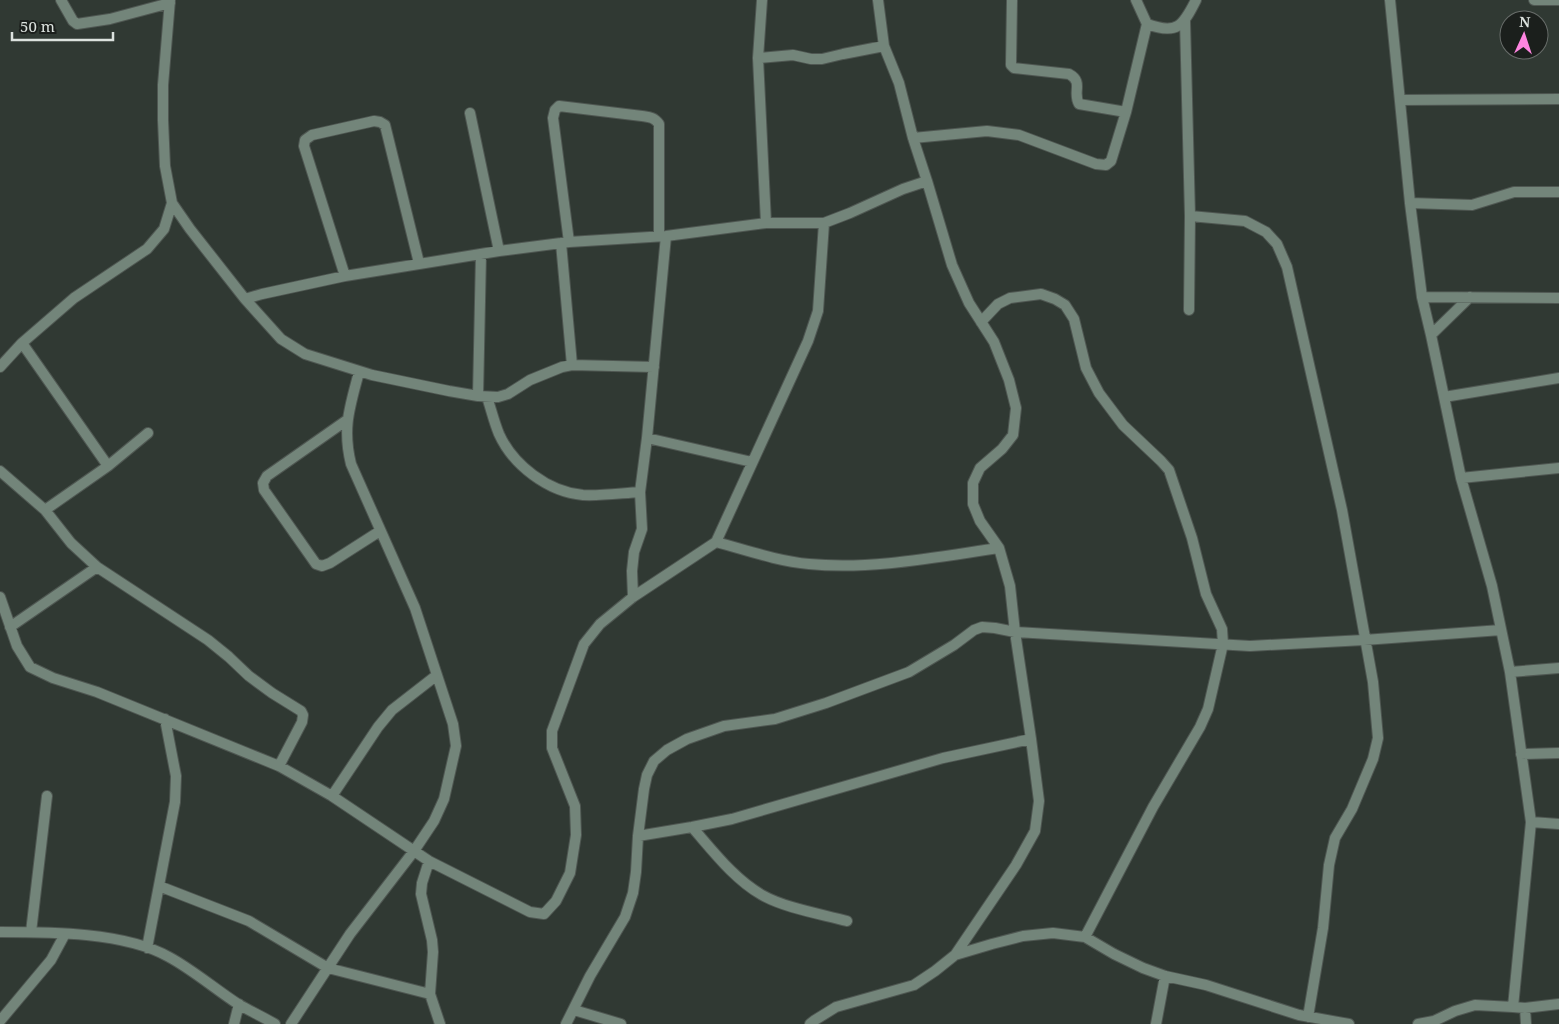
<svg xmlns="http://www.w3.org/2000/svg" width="1559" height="1024" viewBox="0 0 1559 1024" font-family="'Noto Serif',serif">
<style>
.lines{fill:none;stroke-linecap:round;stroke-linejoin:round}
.street-casing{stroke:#4f5752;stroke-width:12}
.street{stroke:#73857a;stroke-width:10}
</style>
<rect width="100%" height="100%" fill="#303933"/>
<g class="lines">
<!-- street casing -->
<g class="street-casing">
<path id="street" d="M61 0 73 21 77 24 110 19 170 3
M1012 0 1011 65 1014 68 1069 74C1084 82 1072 92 1079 104L1126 112
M1390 0 1410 203 1422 297 1431 335 1461 478 1492 586 1510 672 1531 822 1513 1007 1525 1008 1559 1004
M1534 0H1559
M1185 21 1190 216 1189 310
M1147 24C1177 35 1183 26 1196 0
M758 58 793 55 811 59H822L843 54 884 46
M1400 100 1559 99
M470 113 499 251
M913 138 987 131 1019 135 1096 164 1106 165 1111 161 1126 112 1147 24 1136 0
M927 181 952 265 969 303 994 342 1009 380 1016 408 1013 435 1002 449 980 468 973 483V504L980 521 999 548 1010 586 1015 632 1031 739 1039 801 1035 831 1016 865 955 955
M172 203 190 229 245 299 262 294 345 276 499 251 569 242 666 236 766 223 758 58 762 0
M1410 203 1472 205 1514 192H1559
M1190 216 1245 221 1266 232 1277 244 1287 267 1342 510 1373 682 1378 738 1373 759 1352 809 1335 838 1329 865 1323 928 1308 1017
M766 223H824L850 213 903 189 927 181 913 138 899 83 884 46 878 0
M569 242 553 118 555 110 559 106 642 116C649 117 654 117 659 124V236
M561 243 572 365
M345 276 304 146 305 140 312 135 374 121 380 122 385 125 419 263
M1422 297 1559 298
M245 299 281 339 305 354 372 375 449 391 478 396 498 397 508 394 530 380 562 367 572 365 654 367
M981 322 998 304 1010 298 1041 294 1055 299 1065 305 1074 319 1086 368 1099 393 1123 425 1161 461 1169 470 1192 538 1206 594 1222 629 1223 644 1208 709 1200 727 1153 807 1085 937
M1431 335 1470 297
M22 343 108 466
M0 367 22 343 74 298 147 249 164 229 172 203 165 166 163 120V85L170 0
M478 396 481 254
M487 397C491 409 494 422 499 434 513 465 548 492 583 495 601 496 622 493 640 492
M1444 397 1559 378
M347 420 267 476 263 483 264 490 316 564 322 566 330 563 380 531
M647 438 752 462
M0 471 45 510 71 543 97 567 208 640 229 657 249 676 272 693 301 711 303 715 302 722 279 766
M1461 478 1559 468
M45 510 108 466 148 433
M716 542C746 550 777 561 809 564 872 570 937 557 999 548
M0 597 17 646 30 667 53 678 97 692 279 766 332 796 429 861 530 912 544 914 556 901 570 873 576 835 575 806 552 748V731L584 644 600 624 633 597 716 542 808 341 818 311 824 223
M633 597 632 571 634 552 642 529 640 492 647 438 666 236
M10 627 97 567
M1510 672 1559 668
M1521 754 1559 753
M332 796 378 727 392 710 437 675
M1531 822 1559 824
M692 827C713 851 734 879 762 895 785 908 821 914 847 921
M638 836 692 827 732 819 943 758 1031 739
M429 861 422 883 421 894 432 940 433 952 430 994
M159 886 249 921 328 968 430 994 440 1024
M0 932C50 932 125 932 169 957 193 970 215 989 238 1004 250 1011 263 1017 275 1024
M31 932 47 796
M147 948 175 802 176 776 165 719
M1525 1008 1526 1024
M574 1010 621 1024
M0 1021 51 960 65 934
M234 1024 239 1004
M291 1024 350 934 414 851 434 821 444 799 456 746 453 724 415 608 351 464C342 427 350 407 359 372
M566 1024 590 976 625 917 633 893 636 872 638 836 644 789 647 775 654 761 667 750 687 739 724 726 775 719 826 703 909 672 954 645 974 630 982 627 995 628 1015 632 1250 646 1364 640 1501 630
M810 1024 815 1020 836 1007 914 985 935 971 955 955 992 944 1023 936 1053 933 1085 937 1114 954 1143 968 1165 976 1206 985 1299 1015 1349 1024
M1156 1024 1165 976
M1418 1024 1434 1021 1455 1011 1475 1005 1513 1007"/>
</g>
<!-- street -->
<use href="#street" class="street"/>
</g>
<!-- north arrow -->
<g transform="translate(1524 35) rotate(3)"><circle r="24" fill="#1b1f1c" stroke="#686d6a"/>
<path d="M0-4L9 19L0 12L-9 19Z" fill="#fe85e0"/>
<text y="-8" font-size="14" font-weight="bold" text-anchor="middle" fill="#dce2de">N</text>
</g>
<!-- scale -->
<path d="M12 32v8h101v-8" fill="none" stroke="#dce2de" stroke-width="2.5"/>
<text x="20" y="32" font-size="15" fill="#dce2de" stroke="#1b1f1c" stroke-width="4" paint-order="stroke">50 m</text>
</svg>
